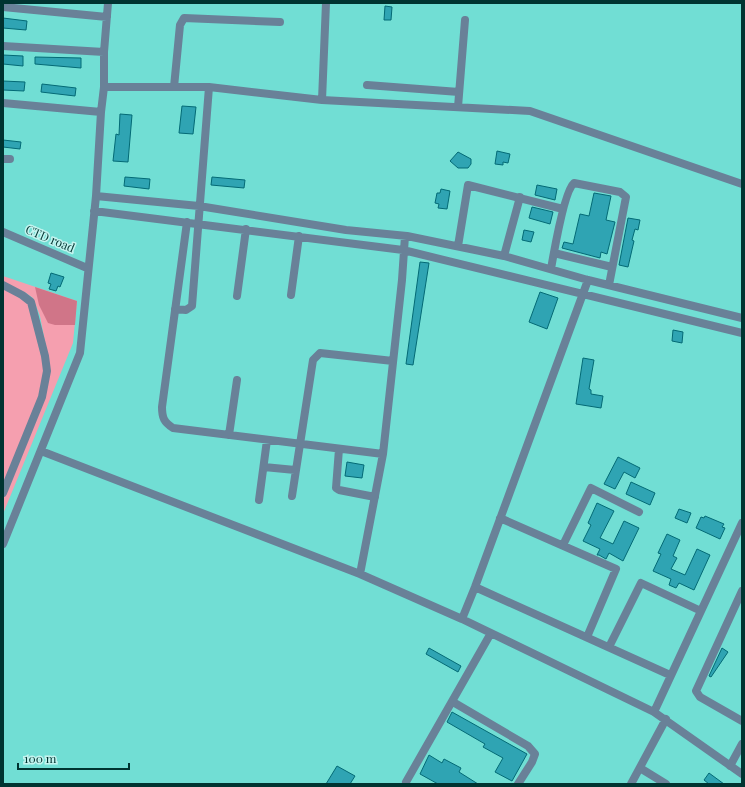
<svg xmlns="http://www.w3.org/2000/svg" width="745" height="787" viewBox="0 0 745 787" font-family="'Playfair Display',serif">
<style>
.green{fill:#f59faf}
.forest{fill:#d07588}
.building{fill:#2fa4b3;stroke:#036a75}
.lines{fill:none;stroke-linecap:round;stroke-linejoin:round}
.minor{stroke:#698198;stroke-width:8}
.labels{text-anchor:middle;stroke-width:3;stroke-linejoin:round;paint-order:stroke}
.street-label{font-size:12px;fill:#003431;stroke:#c3f4ef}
</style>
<rect width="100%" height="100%" fill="#71ded4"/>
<!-- green -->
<path class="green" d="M3 276 77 301 73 343 3 514V499L45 397 49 372 48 357 40 316 33 298 26 293 3 282Z
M3 288 10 291 28 304 44 367 41 391 3 486Z"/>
<!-- forest -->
<path class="forest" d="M35 287 77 301 75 325H55L48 323 39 305Z"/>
<!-- building -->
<path class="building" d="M385 6 392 7 391 20H384Z
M3 18 27 21 26 30 3 28Z
M3 55 23 56V66L3 64Z
M35 57 81 58V68L35 64Z
M3 81 25 82 24 91 3 90Z
M42 84 76 88 75 96 41 92Z
M182 106 196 107 193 134 179 133Z
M120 114 132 115 128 162 113 161 116 134 119 135Z
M3 140 21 142 20 149 3 147Z
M497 151 510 154 508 163 503 162V165L495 164Z
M458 152 471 159V164L468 168H458L450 161Z
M125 177 150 179 149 189 124 186Z
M212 177 245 180 244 188 211 185Z
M537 185 557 189 555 200 535 195Z
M441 189 450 191 447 209 438 208 439 204 435 203 437 193H440Z
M594 193 611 196 606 220 615 222 607 254 601 252 600 258 562 248 564 242 573 244 580 214 589 216Z
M532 207 553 212 550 224 529 218Z
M628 218 640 220 638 230 635 229 632 240 634 241 628 267 619 265Z
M524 230 534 232 531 242 522 240Z
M420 262 429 263 413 365 406 364Z
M51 273 64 277 60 287 58 286 56 291 49 289 51 284 48 283Z
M540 292 558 298 547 329 529 322Z
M673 330 683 332 682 343 672 341Z
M583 358 594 360 589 389 591 390V394L603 396 601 408 576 404Z
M618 457 640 468 635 478 624 472 615 489 604 484Z
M347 462 364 465 362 478 345 476Z
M631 482 655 493 650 505 626 494Z
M597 503 614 511 600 538 613 544 624 521 639 528 623 561 609 553 606 559 599 555H597L600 549 583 541 591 525 588 523Z
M679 509 691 513 687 523 675 518Z
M705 516 724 524 722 527 725 528 720 539 696 528 701 517 704 518Z
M667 534 680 540 673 556 677 558 671 569 685 575 697 549 710 555 694 590 679 583 676 588 669 585 671 579 653 571 661 554 658 553Z
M429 648 461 666 458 672 426 654Z
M722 648 728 652 711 677 709 676Z
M452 712 527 754 512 781 495 772 503 758 483 747 485 744 447 722Z
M429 755 442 763 444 759 461 768 459 772 478 784H438L420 774Z
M337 766 355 776 350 784H326Z
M709 773 724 784H709L704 780Z"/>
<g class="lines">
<!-- minor -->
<path class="minor" d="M3 7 107 17
M3 46 104 52
M367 85 459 92
M104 87H209L322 100 530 111 742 184
M174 87 180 25 184 18 280 22
M322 100 326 3
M3 103 101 112
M458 107 465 20
M3 159H10
M96 196 199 206 346 230 407 236 504 256 588 280 742 318
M94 211 403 250 742 333
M187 222 162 407C162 418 164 422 173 428L383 454
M3 232 87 268
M458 246 468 185 563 209
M554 253 612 267
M504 256 520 197
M551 269C554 252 564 191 574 183L620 192 626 197 609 285
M3 285 22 295 31 302 45 356 47 371 42 397 3 493
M291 295 299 236
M237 296 246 229
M175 309 186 310 192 306 209 87
M229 435 237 380
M339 449 336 488 339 490 375 497
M41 451 360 574 462 619 654 712 742 774
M264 467 295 470
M292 496 313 360 320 353 393 361
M259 500 267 440
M500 518 616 569 587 637
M3 544 80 353 96 196 101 112 104 87V52L108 3
M563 545 591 488 639 512
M360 574 383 454 402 280 405 236
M475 587 670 675
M742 591 696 691 700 697 742 721
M462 619 475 587 588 280
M609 647 641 583 701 611
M453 702 528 746 535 754 532 762 518 784
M654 712 742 523
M730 766 742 744
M640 768 666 784
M406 782 491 633
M631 784 666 719"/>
</g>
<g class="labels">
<!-- street labels -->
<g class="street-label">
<text transform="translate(50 239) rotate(23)" y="4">CTD road</text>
</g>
</g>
<!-- border -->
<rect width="745" height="787" fill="none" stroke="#003431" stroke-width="8"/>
<!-- scale -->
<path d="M18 763v6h111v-6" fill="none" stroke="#003431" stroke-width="2"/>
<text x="24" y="763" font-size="12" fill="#003431" stroke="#c3f4ef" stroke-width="3" paint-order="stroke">100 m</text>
</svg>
